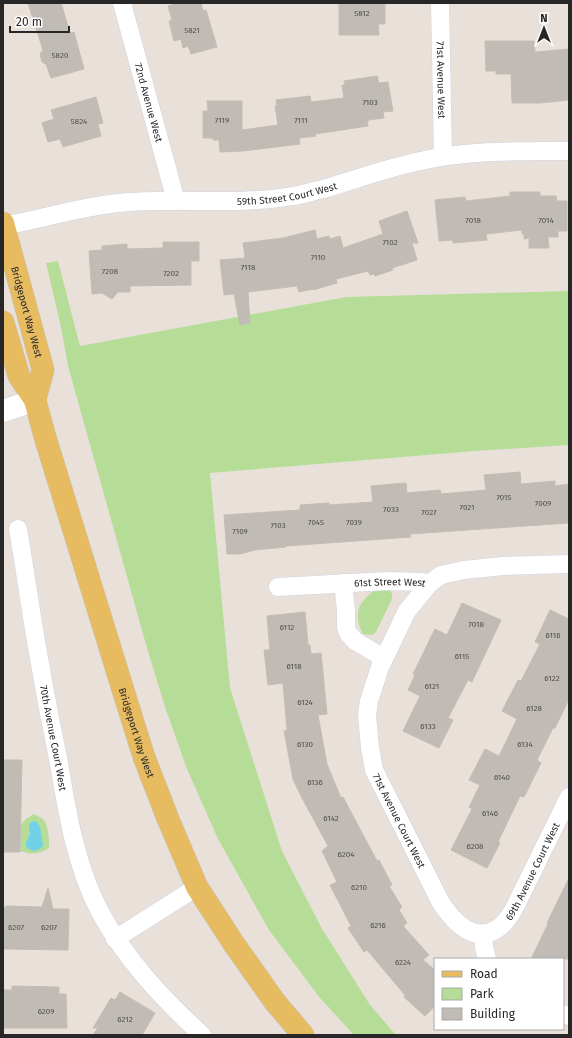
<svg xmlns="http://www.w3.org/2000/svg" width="572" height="1038" viewBox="0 0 572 1038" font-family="'Fira Sans',sans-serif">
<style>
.green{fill:#b6dd98}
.water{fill:#71d1e6}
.building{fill:#c1bbb6;stroke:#c4bdb3}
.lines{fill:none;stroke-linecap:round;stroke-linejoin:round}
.street-casing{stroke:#cfd3e0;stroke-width:19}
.secondary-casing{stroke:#cfd3e0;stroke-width:23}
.primary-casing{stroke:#c3c3c3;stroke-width:23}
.street{stroke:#fff;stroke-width:18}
.secondary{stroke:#fff;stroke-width:22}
.primary{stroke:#e7bc60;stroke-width:22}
.labels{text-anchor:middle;stroke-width:4;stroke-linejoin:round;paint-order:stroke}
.number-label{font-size:8px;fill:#4e4c4b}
.street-label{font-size:10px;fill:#272727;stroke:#fff}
</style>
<rect width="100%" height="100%" fill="#e9e1d9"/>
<!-- green -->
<path class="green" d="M58 261 80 346 346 297 569 291V445L475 451 210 473 230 688 282 851 321 927 370 1005 396 1035H354L320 998 269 930 218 839 187 769 165 707 147 648 68 366 61 327 46 263Z
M380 587 390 590 392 594V599L376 632 372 635 363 634C351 612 361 598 380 587Z
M34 814C37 816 41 817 43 819 49 826 49 840 49 848 40 854 31 855 20 851L21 824 26 819Z"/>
<!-- water -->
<path class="water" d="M36 821 40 827 43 846 38 850 33 851 29 849 26 846V842L30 834 29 824 31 822Z"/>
<!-- building -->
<path class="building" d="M28 3H61L70 33 74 32 84 69 51 78 46 64 42 62 40 54 43 50Z
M177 3H201L203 11 206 10 217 47 191 54 188 46 183 48 181 39 174 41 169 21 172 20 168 6Z
M339 3H385V24H378L379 35H339Z
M485 41H534L535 52 569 49V100L540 103H512L511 74H496V71H486Z
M377 76 379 83 388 82 393 111 383 112 384 118 368 120V122H367L368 126 315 134 316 136 299 138 300 144 243 151 220 152 219 140H213V138H203V111H208L207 101H242V130L278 125 275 106H277L276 100 310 96 311 102 344 98 342 85H345L344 81Z
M96 97 103 123 98 124 101 136 63 147 60 139 48 142 42 123 54 119 51 110Z
M510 192H540V196H556L557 201H567V231H558V237H548L549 248H529V238L524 239V234H522V230L486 234 487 240 453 243V240L439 241 435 200 465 197 466 201 510 196Z
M407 211 418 243H412L417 260 392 268 393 270 375 276 374 274 370 275 368 271 336 279 337 283 313 290V289L299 292 297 286 248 292 250 323 240 325 234 294 224 295 220 260 245 258 243 243 283 238 315 230 317 239 329 236 330 239 340 236 343 248 383 234 379 221Z
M163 242H199V261H191V285L130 286V292H118L112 299 102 293 92 294 89 251 102 250V246L127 244V249L163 248Z
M520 472 521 484 555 481V486L569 484V523L410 534 411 537 286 546V547L255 550 240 554H227L224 515 300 510V505L329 503V505L373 502 371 486 406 483 407 493 440 490 441 494 486 490 484 475Z
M462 603 501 620 472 682 468 680 448 718 453 720 439 748 403 731 420 696 408 690 415 675 413 674 435 629 447 635Z
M550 610 569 619V699L555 728H553L537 760 541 763 524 797 520 796 498 842 500 843 487 868 451 850 472 809 469 807 480 785 469 780 485 749 499 756 517 719 502 711 518 680 521 681 540 644 535 642Z
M305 612 308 645H310L311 654 321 653 327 714 318 715 327 764 341 798 343 797 377 861 379 860 392 885 389 886 402 907 399 910 407 923 403 926 429 955 423 960 435 970V1006L425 1016 404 997 405 995 367 950 364 952 348 928 351 926 330 885 337 882 322 851 328 846 301 796 293 779 284 731 287 730 283 683 268 685 264 650H270L267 616Z
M3 760H22L20 852H3Z
M569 878V959H531L548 924 547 923Z
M48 888 53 909H69L68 950 3 949V908H5L6 906 42 907Z
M12 986 59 987V994H66L67 1028H3V990H12Z
M120 992 155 1013 142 1035H93L98 1028H93L111 998 115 1000Z"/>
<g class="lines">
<!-- street casing -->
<g class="street-casing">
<g id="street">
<path id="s1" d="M122 3 176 201"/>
<path id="s2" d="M440 3 443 156"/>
<path id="s3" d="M3 226C42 219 79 207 118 203 177 197 235 206 293 196 303 195 313 191 323 189 354 180 384 169 416 162 466 150 518 151 569 151"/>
<path id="s4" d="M18 529C26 575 32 622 41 669 46 699 52 729 58 758 67 810 75 865 100 912 126 960 163 999 202 1035"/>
<path d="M343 583 346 610V627L348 633 355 641 384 658"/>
<path id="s5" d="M429 584 407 611 380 667 369 701 367 715 370 748 374 770 441 903C453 921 473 944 497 929 506 923 511 914 516 905L569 797"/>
<path id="s6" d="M278 587 387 581 422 582 429 584 441 575 464 570 503 566 569 564"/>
<path d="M483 934 484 947 487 959"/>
<path d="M115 939 197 887"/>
<path d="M563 1014 569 1016"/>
</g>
</g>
<!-- secondary casing -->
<g class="secondary-casing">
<path id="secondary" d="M3 411 35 400"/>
</g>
<!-- primary casing -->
<g class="primary-casing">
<g id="primary">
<path id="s7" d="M3 223 43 370 35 400"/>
<path id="s8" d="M3 322 19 376 35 400 45 437 123 690 144 757 168 819 197 887 234 944 275 1002 303 1035"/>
</g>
</g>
<!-- street -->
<use href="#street" class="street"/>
<!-- secondary -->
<use href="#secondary" class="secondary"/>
<!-- primary -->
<use href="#primary" class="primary"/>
</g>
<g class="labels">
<!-- number labels -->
<g class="number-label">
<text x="362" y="16">5812</text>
<text x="192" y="33">5821</text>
<text x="60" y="58">5820</text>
<text x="370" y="105">7103</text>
<text x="222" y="123">7119</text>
<text x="301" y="123">7111</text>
<text x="79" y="124">5824</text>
<text x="473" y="223">7018</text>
<text x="546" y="223">7014</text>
<text x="390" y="245">7102</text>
<text x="318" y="260">7110</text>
<text x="248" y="270">7118</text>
<text x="110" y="274">7208</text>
<text x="171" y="276">7202</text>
<text x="504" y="500">7015</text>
<text x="543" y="506">7009</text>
<text x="467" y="510">7021</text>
<text x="391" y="512">7033</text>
<text x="429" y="515">7027</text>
<text x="316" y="525">7045</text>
<text x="354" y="525">7039</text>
<text x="278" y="528">7103</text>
<text x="240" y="534">7109</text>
<text x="476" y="627">7018</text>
<text x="287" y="630">6112</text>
<text x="553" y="638">6116</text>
<text x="462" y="659">6115</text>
<text x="294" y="669">6118</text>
<text x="552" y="681">6122</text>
<text x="432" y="689">6121</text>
<text x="305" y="705">6124</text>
<text x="534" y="711">6128</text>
<text x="428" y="729">6133</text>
<text x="305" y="747">6130</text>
<text x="525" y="747">6134</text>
<text x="502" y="780">6140</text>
<text x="315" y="785">6136</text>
<text x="490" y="816">6146</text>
<text x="331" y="821">6142</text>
<text x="475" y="849">6208</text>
<text x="346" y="857">6204</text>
<text x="359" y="890">6210</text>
<text x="378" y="928">6216</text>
<text x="16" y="930">6207</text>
<text x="49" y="930">6207</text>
<text x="403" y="965">6224</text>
<text x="46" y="1014">6209</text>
<text x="125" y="1022">6212</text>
</g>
<!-- street labels -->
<g class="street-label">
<text dy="4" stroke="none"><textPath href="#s2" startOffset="77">71st Avenue West</textPath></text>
<text dy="4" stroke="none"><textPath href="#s1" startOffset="103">72nd Avenue West</textPath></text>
<text dy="4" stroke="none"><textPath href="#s3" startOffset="287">59th Street Court West</textPath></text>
<text dy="4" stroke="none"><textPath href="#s7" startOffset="92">Bridgeport Way West</textPath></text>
<text dy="4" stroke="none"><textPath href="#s6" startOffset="112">61st Street West</textPath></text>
<text dy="4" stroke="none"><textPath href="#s8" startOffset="433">Bridgeport Way West</textPath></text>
<text dy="4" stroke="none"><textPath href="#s4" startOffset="212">70th Avenue Court West</textPath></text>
<text dy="4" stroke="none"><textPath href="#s5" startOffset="259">71st Avenue Court West</textPath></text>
<text dy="4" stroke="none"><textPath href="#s5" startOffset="489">69th Avenue Court West</textPath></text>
</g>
</g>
<!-- border -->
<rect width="572" height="1038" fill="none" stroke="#272727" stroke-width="8"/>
<!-- legend -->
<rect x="434" y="958" width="130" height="72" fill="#ffffff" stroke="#a9a9a9"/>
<rect x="442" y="971" width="20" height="6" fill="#e7bc60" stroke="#a9a9a9"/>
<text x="470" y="978" font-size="12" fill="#272727">Road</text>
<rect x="442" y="988" width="20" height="12" fill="#b6dd98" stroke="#a9a9a9"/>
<text x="470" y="998" font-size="12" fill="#272727">Park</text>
<rect x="442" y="1008" width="20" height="12" fill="#c1bbb6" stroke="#a9a9a9"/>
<text x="470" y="1018" font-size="12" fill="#272727">Building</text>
<!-- north arrow -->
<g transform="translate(544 28)" stroke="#ffffff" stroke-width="3" paint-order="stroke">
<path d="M0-3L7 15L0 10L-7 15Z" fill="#272727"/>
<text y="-6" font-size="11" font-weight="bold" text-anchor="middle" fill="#272727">N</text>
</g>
<!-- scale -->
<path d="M10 26v6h59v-6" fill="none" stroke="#272727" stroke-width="2"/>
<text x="16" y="26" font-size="12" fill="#272727" stroke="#ffffff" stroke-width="3" paint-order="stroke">20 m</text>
</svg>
